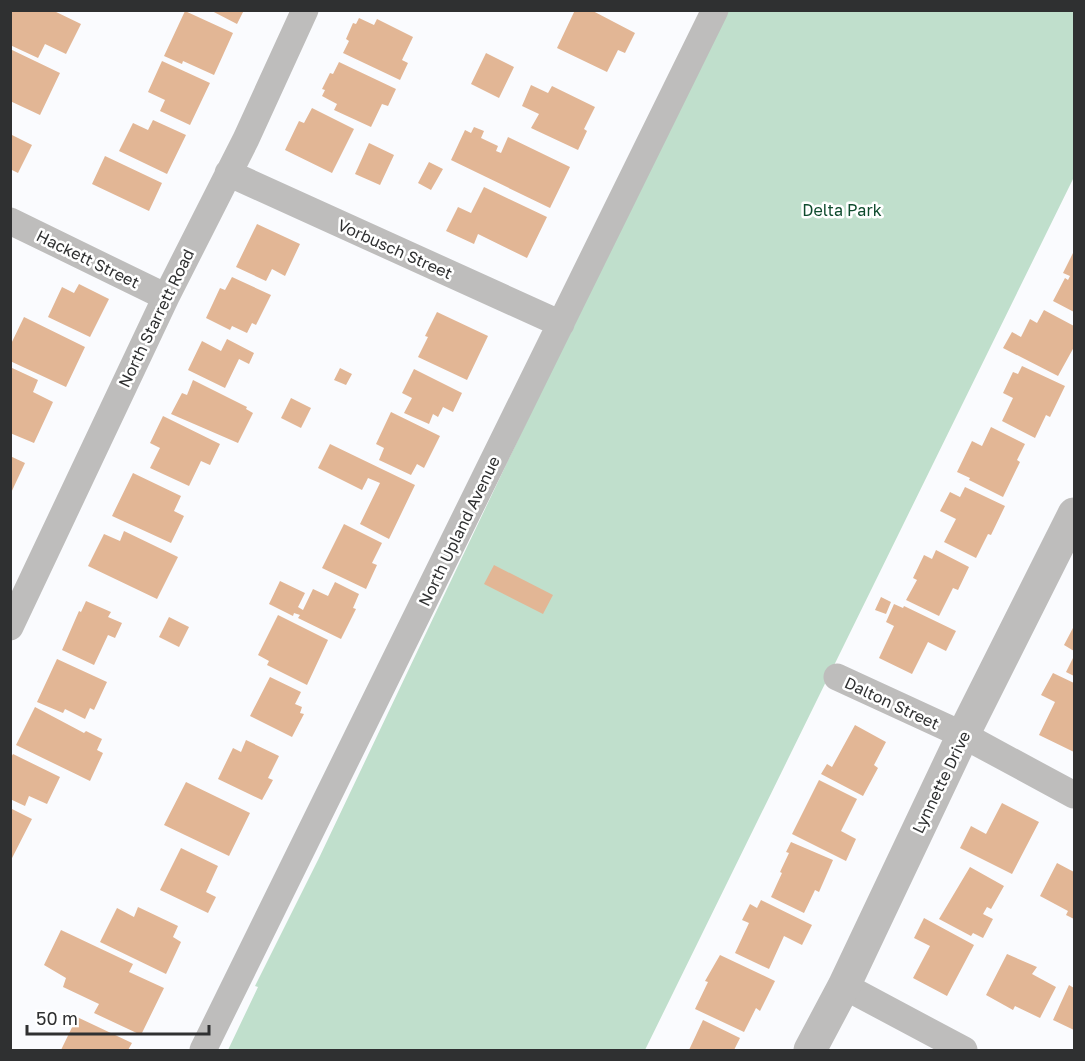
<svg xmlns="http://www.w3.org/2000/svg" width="1085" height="1061" viewBox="0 0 1085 1061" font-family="'Golos Text',sans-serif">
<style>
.green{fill:#c0dfcc}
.building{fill:#e2b695}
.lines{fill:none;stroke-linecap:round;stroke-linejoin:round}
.minor{stroke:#bebdbc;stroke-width:27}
.tertiary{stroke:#bebdbc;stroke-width:33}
.labels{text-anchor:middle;stroke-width:5;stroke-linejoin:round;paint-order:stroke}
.park-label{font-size:16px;fill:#0f4b2e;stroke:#fff}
.street-label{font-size:16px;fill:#2f3031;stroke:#fff}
</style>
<rect width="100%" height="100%" fill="#fafbfe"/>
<!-- green -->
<path class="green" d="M722 11H1074V177L645 1050H228L258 987 255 986 319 858Z"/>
<!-- building -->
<path class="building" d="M10 10H52L81 24 66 54 45 44 38 58 10 45Z
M210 10H244L237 24Z
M575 10H591L635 33 625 53 618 50 607 72 557 48Z
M185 11 233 33 214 75 183 61 182 64 164 56Z
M359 18 374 25 377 19 413 37 402 60 408 63 400 80 343 53 349 41 346 39 353 23 356 24Z
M10 49 60 73 40 115 10 101Z
M486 53 514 67 499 98 471 84Z
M162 61 210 83 190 125 160 111 165 100 148 92Z
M339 62 396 89 388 106 382 104 371 127 334 110 337 104 322 96 325 90 322 89 330 73 333 74Z
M531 85 548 93 552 86 595 107 584 129 587 131 578 150 531 128 539 114 522 106Z
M312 108 354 129 332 173 285 150 299 121 304 123Z
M153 120 186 135 167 174 119 151 133 123 148 130Z
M474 127 484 131 481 138 498 146 496 151 501 153 508 137 570 167 550 208 451 160 465 130 471 133Z
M10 134 32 145 18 173 10 169Z
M369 143 394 155 380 185 355 174Z
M105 156 162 183 149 211 92 184Z
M429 162 443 169 431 190 418 183Z
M484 187 547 217 527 258 478 234 474 244 446 231 458 207 471 213Z
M257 224 300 244 285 276 272 269 266 281 236 267Z
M1073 253 1074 254V312L1053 301 1065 278 1068 280 1070 276 1063 273Z
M232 277 271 295 256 325 252 323 247 333 232 326 230 330 206 318 220 288 225 290Z
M79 284 109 299 90 337 48 317 62 287 74 293Z
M1044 310 1074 326V347L1058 376 1003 348 1012 332 1021 337 1030 319 1037 323Z
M437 312 488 336 467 380 418 357 428 337 425 336Z
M24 317 85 347 66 387 10 361V346Z
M227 339 254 353 249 364 239 359 225 388 188 370 202 341 221 351Z
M1022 366 1065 386 1050 417 1046 415 1035 438 1002 421 1013 398 1003 393 1013 372 1018 374Z
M10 367 38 380 33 392 53 402 34 443 10 433Z
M340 368 352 374 346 385 334 380Z
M414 369 462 393 453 412 443 407 438 417 433 414 429 424 404 413 412 398 402 393Z
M193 380 247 407 246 409 253 413 238 443 171 414 182 393 187 395Z
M291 398 311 408 301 428 281 418Z
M391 412 440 436 424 468 417 464 411 475 379 460 384 448 376 444Z
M163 416 220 444 210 465 201 461 189 486 150 468 160 448 150 443Z
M991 427 1025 444 1017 460 1020 462 1003 497 969 480 970 478 957 472 972 441 982 446Z
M330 444 415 485 389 539 360 524 380 483 368 478 362 490 318 468Z
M10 456 25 463 10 495Z
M133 473 181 496 174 511 184 516 171 543 112 516Z
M965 487 1005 506 991 535 988 534 976 558 944 542 956 519 940 511 950 492 960 497Z
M344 524 382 543 372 563 377 565 366 589 322 568Z
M124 531 178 557 157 599 88 566 104 534 120 541Z
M936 550 969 567 958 590 953 588 939 616 906 600 917 580 913 578 924 555 932 559Z
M494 565 553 595 543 614 484 584Z
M280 581 305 593 298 607 303 610 313 589 328 596 335 582 359 594 353 608 356 609 341 639 298 618 300 615 294 613 293 616 269 604Z
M881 597 891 602 886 614 875 610Z
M86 601 111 612 108 617 122 623 115 638 108 635 94 665 62 650 79 611 81 612Z
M894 604 903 608 904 606 956 631 946 651 928 642 912 674 879 658 894 626 886 622Z
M278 615 328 640 307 685 267 665 269 661 258 655Z
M169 617 189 627 179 647 159 637Z
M1074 626V651L1064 645Z
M1074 656V676L1066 672Z
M57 659 107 682 94 710 90 708 85 719 65 709 63 713 37 702Z
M1053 673 1074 683V752L1039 735 1055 702 1041 695Z
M270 677 301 692 295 704 302 707 300 713 304 714 292 737 250 716Z
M35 707 84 733 86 731 102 739 97 750 103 753 90 781 16 745Z
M855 725 886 742 874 765 878 768 863 796 821 774 827 764 832 767Z
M246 740 279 756 268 778 273 780 262 800 218 779 233 748 241 752Z
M13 754 60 777 47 804 29 796 25 806 10 799V759Z
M819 780 857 799 841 831 856 839 846 861 792 834Z
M186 782 250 813 229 856 164 825Z
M1002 803 1039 822 1012 874 960 848 971 826 986 834Z
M10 808 32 819 10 862Z
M791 842 833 860 819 892 815 890 804 913 771 897 782 873 780 872 789 853 786 852Z
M181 848 218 866 206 892 216 897 208 913 160 890Z
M1057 863 1074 872V919L1066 915 1068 911 1040 896Z
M970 867 1004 886 991 909 987 907 983 914 993 919 983 938 973 933 971 936 939 919Z
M761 900 812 925 802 945 784 936 769 969 735 953 749 923 742 920 750 904 757 908Z
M138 907 178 926 173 937 181 942 166 974 100 942 117 908 134 917Z
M924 918 974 945 947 996 913 978 930 946 914 938Z
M61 930 133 964 129 972 164 988 141 1035 94 1013 99 1004 63 987 66 978 44 965Z
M1007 954 1037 967 1032 974 1056 987 1040 1018 1015 1006 1013 1010 986 995Z
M720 955 775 981 760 1011 756 1008 744 1032 695 1009 708 982 705 981Z
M1069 985 1074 988V1030L1053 1020Z
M77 1017 132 1043 128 1050H61Z
M703 1020 740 1038 734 1050H689Z"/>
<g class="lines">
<!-- minor -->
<path class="minor" d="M228 173 561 324
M10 221 166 297
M10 627 166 297 246 139 305 10
M837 677 963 735 1074 795
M844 986 964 1050
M203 1050 715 10"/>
<!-- tertiary -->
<path class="tertiary" d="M810 1050 844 986 963 735 1074 514"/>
</g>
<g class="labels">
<!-- park labels -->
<g class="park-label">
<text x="842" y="216">Delta Park</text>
</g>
<!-- street labels -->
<g class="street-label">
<text transform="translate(395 249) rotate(24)" y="6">Vorbusch Street</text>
<text transform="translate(88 259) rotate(26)" y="6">Hackett Street</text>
<text transform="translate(156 318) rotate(-64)" y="6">North Starrett Road</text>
<text transform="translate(459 531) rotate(-64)" y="6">North Upland Avenue</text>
<text transform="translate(892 703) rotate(25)" y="6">Dalton Street</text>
<text transform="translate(941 782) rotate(-64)" y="6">Lynnette Drive</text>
</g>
</g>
<!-- border -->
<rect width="1085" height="1061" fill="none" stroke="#2f3031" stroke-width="24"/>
<!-- scale -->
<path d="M27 1025v9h182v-9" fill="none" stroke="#2f3031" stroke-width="3"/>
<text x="36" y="1025" font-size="18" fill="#2f3031" stroke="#ffffff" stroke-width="4.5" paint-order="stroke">50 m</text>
</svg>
